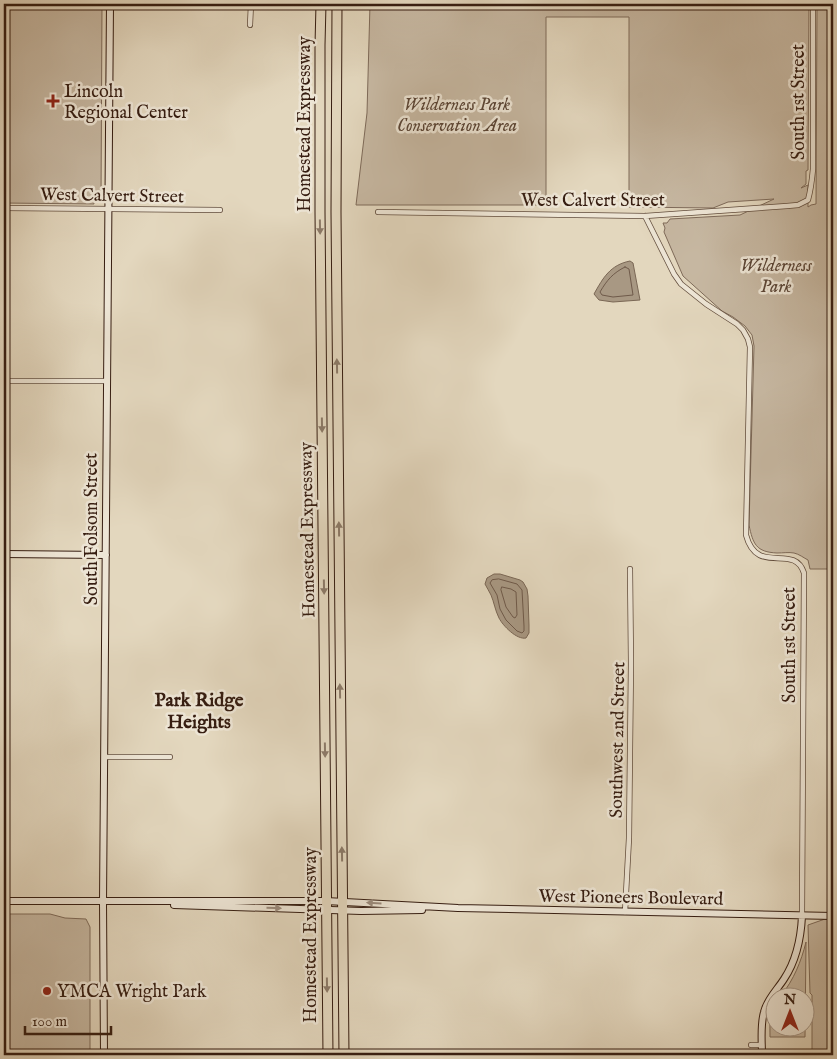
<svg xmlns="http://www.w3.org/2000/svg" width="837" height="1059" viewBox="0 0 837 1059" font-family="'IM FELL English',serif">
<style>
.green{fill:#c6b7a1;stroke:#7e6a59}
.water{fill:#a89883;stroke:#7a6755}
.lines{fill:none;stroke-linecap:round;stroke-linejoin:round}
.shore{stroke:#6f5a4a;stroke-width:1}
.street-casing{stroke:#614c3c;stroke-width:6}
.secondary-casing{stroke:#361d11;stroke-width:8}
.highway-casing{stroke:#361d11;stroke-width:11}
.street{stroke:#ede5d5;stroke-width:4.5}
.secondary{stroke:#ede5d5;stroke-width:6}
.highway{stroke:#e3d7be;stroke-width:9}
.oneway{fill:#8c7a68}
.oneway2{fill:#9b8b7d}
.poi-dot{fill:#8f2418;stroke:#ede5d5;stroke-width:2}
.labels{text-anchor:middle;stroke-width:5;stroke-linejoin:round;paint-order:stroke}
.poi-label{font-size:18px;fill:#361d11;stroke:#ede5d5;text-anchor:start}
.street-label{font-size:18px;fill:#361d11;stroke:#ede5d5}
.park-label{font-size:18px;font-style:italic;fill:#5a4435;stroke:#ede5d5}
.neighbourhood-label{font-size:19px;font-weight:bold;fill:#361d11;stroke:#ede5d5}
</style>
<rect width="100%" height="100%" fill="#e3d7be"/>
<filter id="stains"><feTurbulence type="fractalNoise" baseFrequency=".004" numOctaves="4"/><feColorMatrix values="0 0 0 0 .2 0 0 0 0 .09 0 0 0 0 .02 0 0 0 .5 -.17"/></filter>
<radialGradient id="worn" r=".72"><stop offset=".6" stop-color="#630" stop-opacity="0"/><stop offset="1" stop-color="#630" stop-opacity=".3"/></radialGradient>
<!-- green -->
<path class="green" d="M4 4H102L101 199H94V204L4 203Z
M370 4H809L808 170 806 171V184L801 188 808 185V207L811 205 816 204 817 4H833V569H810L808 560C804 558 799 554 794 553 789 552 783 553 777 553 756 552 753 544 749 525L754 346 752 335 745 326 733 317 722 311 683 276 664 232 665 228 663 223H667L670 219 740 215 774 199 728 202 713 208 629 207V17H546V205H356L367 113Z
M4 914H50L65 918 86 919 90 927V1055H4Z
M825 919H833V1055H812V995L810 993 808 925Z
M806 942 805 1037H770C770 1026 769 1016 774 1007V1026H804V996H781C794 979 801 962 806 942Z"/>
<!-- water -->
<path class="water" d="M630 261 633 263 640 300 613 302 599 300 594 294C603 278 610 265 630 261Z
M494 574H500L520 580 523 582 527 589 528 596 529 625V633L526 638C517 640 503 626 499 618 495 610 494 602 491 595 489 591 487 588 485 584L487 578Z"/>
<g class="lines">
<!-- shore -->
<path class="shore" d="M625 267 629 269 633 295 613 297 602 295 600 292C607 280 613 273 625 267Z
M499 579 517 584 522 590 524 626V631L522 633 517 631 506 620 500 609 497 595 490 583 492 580Z
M502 587 511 589 516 592 517 615 515 618 513 617 506 607 501 590Z"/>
<!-- street casing -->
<g class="street-casing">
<path id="street" d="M250 25 251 4
M4 208 220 210
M378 212 645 216 787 206 798 205 808 200C811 189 812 180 813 169V4
M645 216 674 274 681 284 706 304 737 324 743 330 748 339 750 347 746 535C757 577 794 542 804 573L802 916
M4 381H107
M105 757H170
M625 912 629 838 631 664 630 569
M751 1045H762"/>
</g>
<!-- secondary casing -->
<g class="secondary-casing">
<path id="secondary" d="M4 554 106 555
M4 901H326L458 908 833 916
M174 905 361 911 422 910
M104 1055 103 902 110 4
M762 1055C762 1042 760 1026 764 1012 767 999 777 990 784 979 796 961 801 937 802 916"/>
</g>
<!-- highway casing -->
<g class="highway-casing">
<path id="highway" d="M321 4 320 45V212L328 1055
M337 4 336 212 344 1055"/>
</g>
<!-- street -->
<use href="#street" class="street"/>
<!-- secondary -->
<use href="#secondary" class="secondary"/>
<!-- highway -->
<use href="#highway" class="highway"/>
</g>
<!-- one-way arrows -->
<defs><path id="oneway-solid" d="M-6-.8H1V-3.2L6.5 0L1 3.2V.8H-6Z" transform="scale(1.25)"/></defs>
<g class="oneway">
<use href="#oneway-solid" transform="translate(320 227) rotate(89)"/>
<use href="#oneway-solid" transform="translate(337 366) rotate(-91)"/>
<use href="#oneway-solid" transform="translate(322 425) rotate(89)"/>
<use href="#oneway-solid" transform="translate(339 529) rotate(-91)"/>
<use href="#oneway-solid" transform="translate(324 587) rotate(89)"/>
<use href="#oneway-solid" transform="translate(340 691) rotate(-91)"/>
<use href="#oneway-solid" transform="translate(325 750) rotate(89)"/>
<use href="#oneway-solid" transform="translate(342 854) rotate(-91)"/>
<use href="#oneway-solid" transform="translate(327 985) rotate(89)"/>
</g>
<g class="oneway2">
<use href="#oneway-solid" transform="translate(374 903) rotate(-177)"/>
<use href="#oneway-solid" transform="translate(274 908) rotate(1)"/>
</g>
<!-- markers -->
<g class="poi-dot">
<path d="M50.5 93.5h5v5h5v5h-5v5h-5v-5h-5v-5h5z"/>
<circle cx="47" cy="991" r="5"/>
</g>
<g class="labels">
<!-- poi labels -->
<g class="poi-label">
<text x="64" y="97">Lincoln<tspan x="64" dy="21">Regional Center</tspan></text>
<text x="57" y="997">YMCA Wright Park</text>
</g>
<!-- street labels -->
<g class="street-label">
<text transform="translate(798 102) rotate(-90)" y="6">South 1st Street</text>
<text transform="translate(304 124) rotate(-90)" y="6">Homestead Expressway</text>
<text transform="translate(112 195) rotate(1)" y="6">West Calvert Street</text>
<text x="593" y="206">West Calvert Street</text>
<text transform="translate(91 529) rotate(-90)" y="6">South Folsom Street</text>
<text transform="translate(307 530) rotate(-91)" y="6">Homestead Expressway</text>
<text transform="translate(789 645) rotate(-90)" y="6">South 1st Street</text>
<text transform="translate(617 740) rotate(-89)" y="6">Southwest 2nd Street</text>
<text transform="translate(631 897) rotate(1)" y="6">West Pioneers Boulevard</text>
<text transform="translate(310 935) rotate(-90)" y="6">Homestead Expressway</text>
</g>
<!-- park labels -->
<g class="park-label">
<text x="457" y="110">Wilderness Park<tspan x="457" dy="21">Conservation Area</tspan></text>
<text x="776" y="271">Wilderness<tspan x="776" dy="21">Park</tspan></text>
</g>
<!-- neighbourhood labels -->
<g class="neighbourhood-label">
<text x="199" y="706">Park Ridge<tspan x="199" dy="22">Heights</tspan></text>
</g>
</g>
<!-- margin -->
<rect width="837" height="1059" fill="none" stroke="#e3d7be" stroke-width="20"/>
<rect x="5" y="5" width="827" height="1049" fill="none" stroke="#361d11" stroke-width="2.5"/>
<rect x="10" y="10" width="817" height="1039" fill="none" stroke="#361d11"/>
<!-- north arrow -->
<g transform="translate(790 1012)"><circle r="24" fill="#ede5d5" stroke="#a49587"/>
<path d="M0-4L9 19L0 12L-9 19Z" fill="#8f2418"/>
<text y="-8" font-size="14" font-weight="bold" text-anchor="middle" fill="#361d11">N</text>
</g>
<!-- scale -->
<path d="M25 1026v8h86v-8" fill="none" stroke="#361d11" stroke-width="2.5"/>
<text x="32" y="1026" font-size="15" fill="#361d11" stroke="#ede5d5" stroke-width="4" paint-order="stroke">100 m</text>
<rect width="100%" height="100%" filter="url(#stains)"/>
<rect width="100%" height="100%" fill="url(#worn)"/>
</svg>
